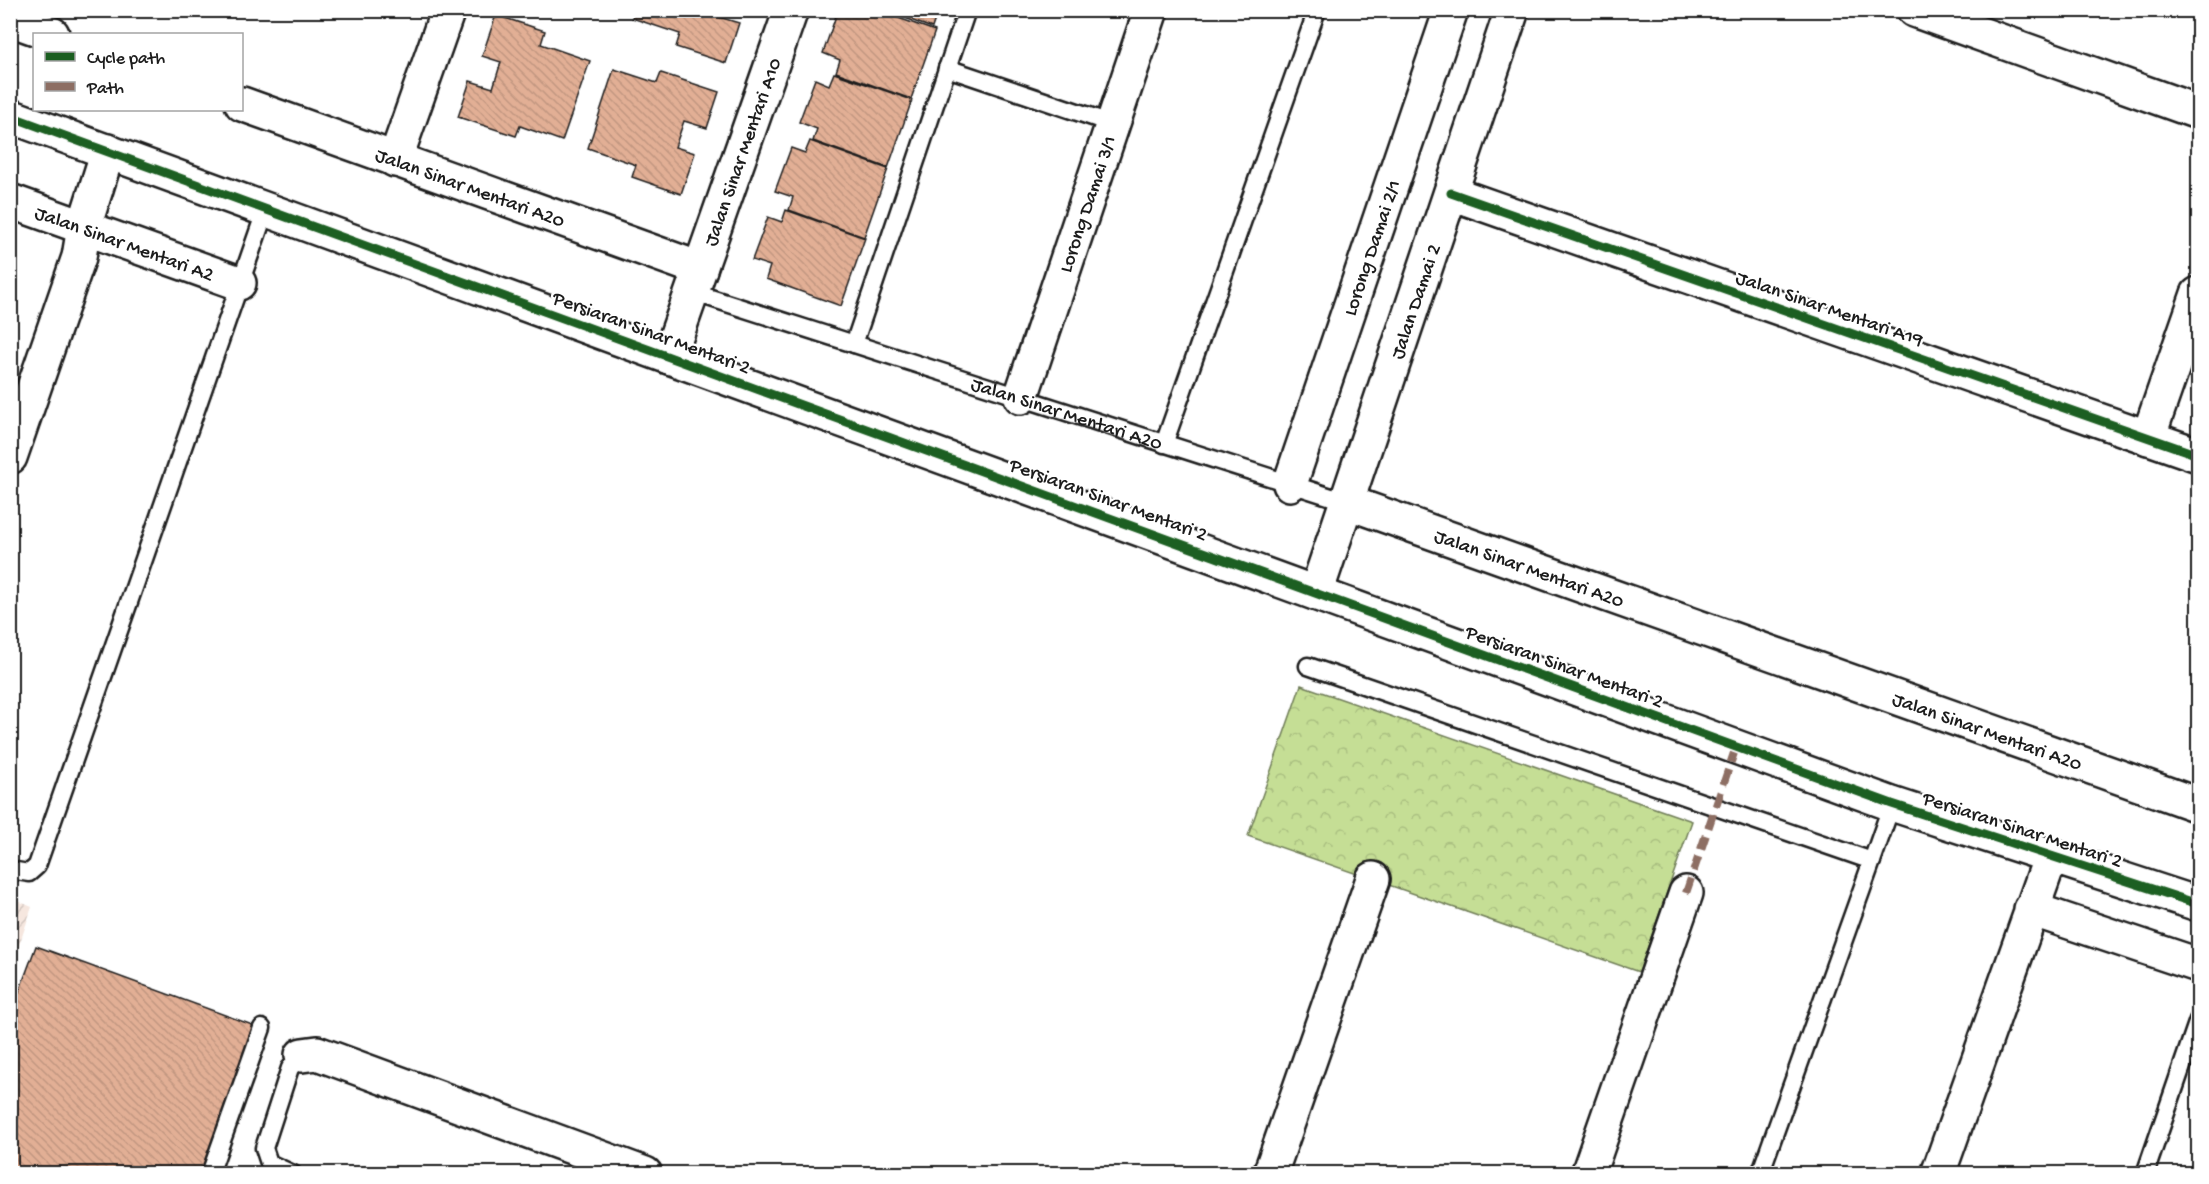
<svg xmlns="http://www.w3.org/2000/svg" width="2209" height="1184" viewBox="0 0 2209 1184" font-family="'Gochi Hand',sans-serif">
<style>
.industrial{fill:url(#industrial-furrows)}
.park{fill:url(#park-crowns);stroke:#707d58;stroke-width:1.5}
.building{fill:url(#building-back-hatch);stroke:#1c1c1c;stroke-width:1.5}
.lines{fill:none;stroke-linecap:round;stroke-linejoin:round}
.lane-casing{stroke:#1c1c1c;stroke-width:21}
.street-casing{stroke:#1c1c1c;stroke-width:38}
.lane{stroke:#fff;stroke-width:16}
.street{stroke:#fff;stroke-width:33}
.quiet{stroke:#8d6e63;stroke-width:8;stroke-dasharray:15 8;stroke-linecap:butt}
.cycleway-casing{stroke:#fff;stroke-width:13}
.cycleway{stroke:#1b5e20;stroke-width:9}
.labels{text-anchor:middle;stroke-width:4.5;stroke-linejoin:round;paint-order:stroke}
.street-label{font-size:20px;fill:#1c1c1c;stroke:#fff}
</style>
<defs>
<pattern id="industrial-furrows" width="10" height="10" patternUnits="userSpaceOnUse" patternTransform="scale(1.5)"><rect width="10" height="10" fill="#f6e7df"/><path d="M-1 1l2-2M0 10L10 0M9 11l2-2" fill="none" stroke="#d2c6bf"/></pattern>
<pattern id="park-crowns" width="20" height="18" patternUnits="userSpaceOnUse" patternTransform="scale(1.5)"><rect width="20" height="18" fill="#c5de95"/><path d="M2 6a3 3 0 1 1 6 0M12 15a3 3 0 1 1 6 0" fill="none" stroke="#a9be80"/></pattern>
<pattern id="building-back-hatch" width="6" height="6" patternUnits="userSpaceOnUse" patternTransform="scale(1.5)"><rect width="6" height="6" fill="#e2af95"/><path d="M-1 5l2 2M0 0l6 6M5-1l2 2" fill="none" stroke="#c19680"/></pattern>
</defs>
<rect width="100%" height="100%" fill="#fff"/>
<filter id="ink" filterUnits="userSpaceOnUse"><feTurbulence type="fractalNoise" baseFrequency=".0167" numOctaves="2"/><feDisplacementMap in="SourceGraphic" scale="12" xChannelSelector="R" yChannelSelector="G"/><feConvolveMatrix kernelMatrix="1 2 1 2 8 2 1 2 1" color-interpolation-filters="sRGB"/></filter>
<g filter="url(#ink)">
<!-- industrial -->
<path class="industrial" d="M11 898 32 907 11 969Z"/>
<!-- park -->
<path class="park" d="M1301 685 1692 821 1639 972 1248 836Z"/>
<!-- building -->
<path class="building" d="M634 10H722L719 17 739 23 726 63 676 47 680 34 632 18Z
M838 10 852 16 854 10H876L935 31 911 99 836 72 840 60 823 53Z
M884 10H938L932 28Z
M496 15 545 31 541 44 590 61 562 141 520 126 516 136 458 117 470 81 493 88 501 62 482 56Z
M614 69 657 83 661 73 719 92 707 128 684 121 675 147 695 153 681 194 632 177 636 165 588 148Z
M834 73 912 100 888 168 813 141 817 129 799 122 815 79 829 85Z
M810 141 888 169 864 237 789 210 793 197 775 191 791 148 805 153Z
M786 210 865 238 841 306 766 279 770 266 752 260 768 217 782 222Z
M36 946 255 1026 201 1174H10V1016Z"/>
<g class="lines">
<!-- lane casing -->
<g class="lane-casing">
<g id="lane">
<path d="M947 68 1113 124"/>
<path id="s1" d="M692 292 1347 502"/>
<path d="M854 344 967 10"/>
<path d="M1164 444 1317 10"/>
<path d="M1308 666 1872 861 1892 804"/>
<path d="M10 870 29 873 37 866 266 209"/>
<path d="M210 1174 262 1028"/>
<path d="M293 1174 269 1163 264 1148 290 1068 302 1055"/>
<path d="M1760 1174 1872 861"/>
<path d="M2145 1174 2198 1020"/>
</g>
</g>
<!-- street casing -->
<g class="street-casing">
<g id="street">
<path d="M1914 10 2198 112"/>
<path d="M10 19 52 34"/>
<path id="s2" d="M242 104 700 269"/>
<path d="M10 116 1892 804 2198 904"/>
<path d="M395 160 448 10"/>
<path d="M1451 193 2198 455"/>
<path id="s3" d="M10 201 239 283"/>
<path id="s4" d="M669 357 791 10"/>
<path id="s5" d="M1021 397 1151 10"/>
<path d="M2148 438 2198 294"/>
<path d="M10 457 79 257 84 227 108 151"/>
<path id="s6" d="M1290 484 1451 10"/>
<path id="s7" d="M1347 502 2198 805"/>
<path id="s8" d="M1316 593 1512 10"/>
<path d="M2031 909 2198 965"/>
<path d="M302 1055 317 1053 645 1174"/>
<path d="M1270 1174 1373 879"/>
<path d="M1588 1174 1686 893"/>
<path d="M1938 1174 2051 856"/>
</g>
</g>
<!-- lane -->
<use href="#lane" class="lane"/>
<!-- street -->
<use href="#street" class="street"/>
<!-- quiet -->
<path class="quiet" d="M1686 893 1736 747"/>
<!-- cycleway casing -->
<g class="cycleway-casing">
<path id="cycleway" d="M10 116 1892 804 2198 904
M1451 193 2198 455"/>
</g>
<!-- cycleway -->
<use href="#cycleway" class="cycleway"/>
</g>
</g>
<g class="labels">
<!-- street labels -->
<g class="street-label">
<text dy="7" stroke="none"><textPath href="#s4" startOffset="218">Jalan Sinar Mentari A10</textPath></text>
<text dy="7" stroke="none"><textPath href="#s2" startOffset="243">Jalan Sinar Mentari A20</textPath></text>
<text dy="7" stroke="none"><textPath href="#s5" startOffset="204">Lorong Damai 3/1</textPath></text>
<text dy="7" stroke="none"><textPath href="#s3" startOffset="122">Jalan Sinar Mentari A2</textPath></text>
<text dy="7" stroke="none"><textPath href="#s6" startOffset="250">Lorong Damai 2/1</textPath></text>
<text dy="7" stroke="none"><textPath href="#s8" startOffset="308">Jalan Damai 2</textPath></text>
<text transform="translate(1830 307) rotate(19)" y="7">Jalan Sinar Mentari A19</text>
<text transform="translate(652 331) rotate(20)" y="7">Persiaran Sinar Mentari 2</text>
<text dy="7" stroke="none"><textPath href="#s1" startOffset="394">Jalan Sinar Mentari A20</textPath></text>
<text transform="translate(1109 498) rotate(20)" y="7">Persiaran Sinar Mentari 2</text>
<text dy="7" stroke="none"><textPath href="#s7" startOffset="194">Jalan Sinar Mentari A20</textPath></text>
<text transform="translate(1565 665) rotate(20)" y="7">Persiaran Sinar Mentari 2</text>
<text dy="7" stroke="none"><textPath href="#s7" startOffset="680">Jalan Sinar Mentari A20</textPath></text>
<text transform="translate(2023 828) rotate(18)" y="7">Persiaran Sinar Mentari 2</text>
</g>
</g>
<!-- margin -->
<rect width="2209" height="1184" fill="none" stroke="#fff" stroke-width="36"/>
<rect x="18" y="18" width="2173" height="1148" fill="none" stroke="#1c1c1c" stroke-width="2" filter="url(#ink)"/>
<!-- legend -->
<rect x="33" y="33" width="210" height="78" fill="#ffffff" stroke="#a4a4a4" stroke-width="1.5"/>
<rect x="45" y="52" width="30" height="9" fill="#1b5e20" stroke="#a4a4a4" stroke-width="1.5"/>
<text x="87" y="63" font-size="18" fill="#1c1c1c">Cycle path</text>
<rect x="45" y="82" width="30" height="9" fill="#8d6e63" stroke="#a4a4a4" stroke-width="1.5"/>
<text x="87" y="93" font-size="18" fill="#1c1c1c">Path</text>
</svg>
